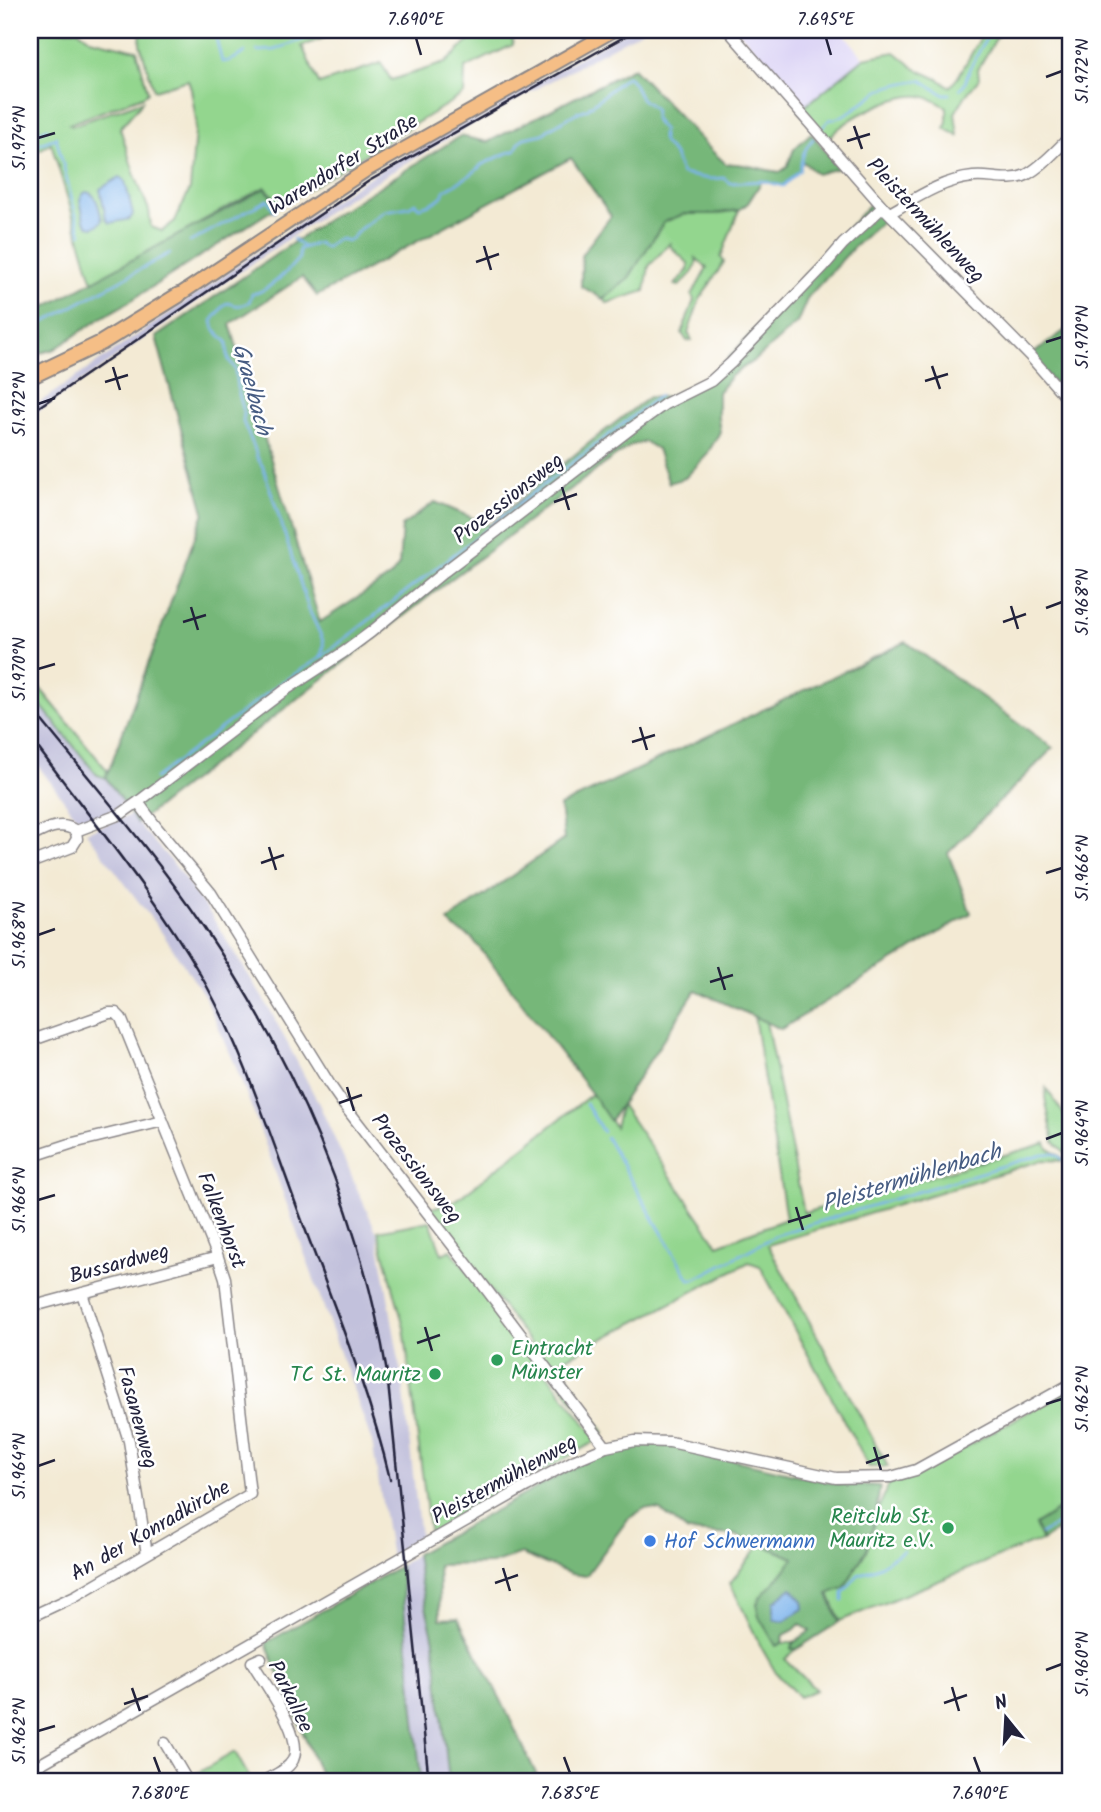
<svg xmlns="http://www.w3.org/2000/svg" width="1101" height="1812" viewBox="0 0 1101 1812" font-family="Kalam,sans-serif">
<style>
.built{fill:#ddd5f6}
.industrial{fill:#c2c1dc}
.green{fill:#93d68e;stroke:#5a7c64;stroke-width:2}
.forest{fill:#76b779;stroke:#4c6c5a;stroke-width:2}
.water{fill:#7db4ec;stroke:#506b94;stroke-width:2}
.lines{fill:none;stroke-linecap:round;stroke-linejoin:round}
.stream{stroke:#7db4ec;stroke-width:2.5}
.minor-casing{stroke:#8a8688;stroke-width:13}
.major-casing{stroke:#8a8688;stroke-width:16}
.highway-casing{stroke:#8a8688;stroke-width:18}
.minor{stroke:#fff;stroke-width:10}
.major{stroke:#f5be86;stroke-width:12}
.highway{stroke:#f5be86;stroke-width:14}
.rail{stroke:#22223b;stroke-width:2.5}
.ticks{fill:none;stroke:#22223b;stroke-width:2.5}
.leisure-dot{fill:#2e9e5b;stroke:#fff;stroke-width:2.5}
.shop-dot{fill:#3f7fe0;stroke:#fff;stroke-width:2.5}
.labels{text-anchor:middle;stroke-width:5;stroke-linejoin:round;paint-order:stroke}
.street-label{font-size:21px;fill:#22223b;stroke:#fff}
.leisure-label{font-size:21px;fill:#27864d;stroke:#fff;text-anchor:end}
.shop-label{font-size:21px;fill:#366cbe;stroke:#fff;text-anchor:start}
.water-label{font-size:23px;font-style:italic;fill:#465c82;stroke:#fff}
.neatline{fill:none;stroke:#22223b;stroke-width:2.5}
.ticks-label{font-size:18px;text-anchor:middle;fill:#22223b}
</style>
<rect width="100%" height="100%" fill="#fff"/>
<filter id="ink" filterUnits="userSpaceOnUse"><feTurbulence type="fractalNoise" baseFrequency=".0143" numOctaves="2"/><feDisplacementMap in="SourceGraphic" scale="14" xChannelSelector="R" yChannelSelector="G"/><feConvolveMatrix kernelMatrix="1 2 1 2 8 2 1 2 1" color-interpolation-filters="sRGB"/></filter>
<filter id="wash" filterUnits="userSpaceOnUse"><feTurbulence type="fractalNoise" baseFrequency=".00686" numOctaves="4" result="noise"/><feDisplacementMap in="SourceGraphic" scale="28" xChannelSelector="R" yChannelSelector="G"/><feGaussianBlur stdDeviation="1.57" result="paint"/><feColorMatrix in="noise" values="0 0 0 0 0 0 0 0 0 0 0 0 0 0 0 0 0 1.4 0 .05"/><feComposite in="paint" operator="in"/></filter>
<g filter="url(#wash)">
<rect width="100%" height="100%" fill="#f3ead4"/>
<!-- built -->
<path class="built" d="M738 30H841L864 58 805 107Z"/>
<!-- industrial -->
<path class="industrial" d="M628 30H643L466 128 346 199 30 417V409L324 206 388 165Z
M30 692 97 775 106 778 120 798 122 808 81 823 30 755Z
M131 815 137 823 173 863 211 915 269 1008 319 1104 377 1233 403 1383 420 1537 416 1543 391 1557 372 1442 261 1132 234 1062 204 995 160 930 86 832Z
M416 1554 419 1576 434 1641 449 1782H421L400 1566Z"/>
<!-- green -->
<path class="green" d="M30 30H78L90 39 137 50 148 92 143 96 69 124 72 126 142 101 139 106 120 128 134 173 149 210 151 227 162 231 175 221 190 189 196 120 191 89 188 80 154 90 140 44 141 30H346L302 46 319 84 381 63 391 80 445 63 481 30H512L513 45 465 68 464 94 282 205 265 187 202 221 201 224 93 283 51 143 41 149 30 152Z
M985 30H1001L978 69 979 79 966 95 955 113 958 136 945 128 947 121V107C939 103 930 97 921 96 898 94 860 112 842 126 836 130 831 136 826 141L799 111 864 58 895 52 916 69 938 79 950 87 958 77Z
M739 210 721 257 724 262 699 301 688 333 692 340 687 341 682 333 694 300 692 295 707 268 696 258C699 269 687 278 679 286L675 285 688 270 689 264 670 246 671 242 649 266 645 291 607 303 603 299 628 279 663 222 684 214H714Z
M30 676 107 770 106 778 97 775 30 692Z
M754 1016 766 1022 804 1213 1046 1143 1048 1148 1067 1161 1043 1160 768 1245 888 1467H869L760 1266 749 1262 559 1362 604 1433 600 1436 429 1209 455 1201 592 1094 615 1127 621 1104 718 1245 786 1219Z
M1046 1088 1065 1116 1071 1130V1158L1054 1142 1045 1098Z
M430 1221 442 1254 451 1250 598 1440 490 1501 430 1537 404 1327 378 1231Z
M1071 1388V1502L1035 1525 1042 1541 1032 1543 840 1621 829 1593 844 1588 867 1549 876 1514 889 1484 924 1470Z
M761 1544 795 1558 757 1604 759 1616 776 1645 782 1643H793L791 1649H797L785 1659 816 1690 799 1697 776 1673 761 1647 730 1583Z
M235 1752 252 1782H193L190 1777Z"/>
<!-- forest -->
<path class="forest" d="M633 68 711 150 726 164C741 162 763 170 780 172L787 167 794 149 811 133 839 168 817 174 802 161 800 170 783 186 762 181 748 203 739 210 714 214H684L664 222 628 279 603 299 581 286 582 254 611 216 571 158 317 296 302 277 230 324 320 622 391 576 399 565 402 526 435 502 489 525 594 439 649 397H668L714 374 870 204 878 211 883 220 852 249 808 297 797 323 759 357 731 376 718 392V417L720 432 706 456 685 478 669 483 657 449 645 442 632 445 611 459 450 580 137 823 106 778 204 512 156 337 326 220 460 136 488 142Z
M265 188 280 205 124 305 101 318 55 349 30 356V315Z
M1071 326V403L1030 356Z
M906 642 1053 748 948 853 971 913 781 1029 696 990 610 1121 592 1094 472 938 454 928 448 921 564 839 560 806Z
M633 1443 666 1444 832 1483 880 1486 876 1514 867 1549 844 1588 828 1594 839 1622 797 1649H791L793 1643 810 1631 800 1624 794 1630 784 1635 782 1643 776 1646 759 1617 757 1604 761 1596 780 1576 794 1558 761 1544 735 1535 688 1532 660 1510 645 1508 628 1519 586 1576 571 1574 521 1554 492 1564 438 1565 440 1619 458 1618 501 1700 540 1782H449L434 1641 419 1576 416 1554 605 1450Z
M1071 1502V1522L1042 1541 1035 1525Z
M400 1566 421 1782H323L266 1643Z"/>
<!-- water -->
<path class="water" d="M120 177 125 181 133 214 130 219 110 223 106 219 100 189Z
M86 192C98 193 99 210 102 220L99 224 94 227 88 226 84 220 80 200 82 195Z
M791 1588 803 1601 804 1608 784 1621 774 1619V1602Z"/>
<g class="lines">
<!-- stream -->
<path class="stream" d="M214 30 222 62C231 62 237 57 245 52
M257 51 275 50 327 30
M960 89 965 83 970 68 991 30
M823 127 829 120C850 117 865 98 883 89 890 85 913 81 921 80L943 94H950
M30 135 48 128
M56 137 81 234
M30 147 56 138
M293 239 303 247
M190 242 267 200H268L275 212
M30 330 170 253
M320 658 324 646 322 638 309 610 263 467 257 457 254 447 243 422 244 412 237 387 235 369 228 358 227 342 214 329 212 321 225 304 229 303C237 307 241 306 249 302L252 294C268 292 289 270 299 258V249L318 243 325 248C336 241 334 236 347 241L352 238 360 229 384 211 409 207 415 203 419 207C426 206 436 202 441 197 447 191 439 193 448 188 458 182 474 175 481 165L507 153 515 151 520 141 524 138 543 134 549 129 576 113 587 109 627 76C638 85 634 89 641 98 645 103 651 104 655 110 653 120 657 124 663 130 659 147 669 145 675 157 677 163 679 169 682 174L709 179 724 178 729 183 762 181 783 186 800 170C801 159 805 147 813 139
M155 778 282 682 320 658 659 396
M586 1104 603 1132
M606 1137 689 1279H695L777 1235 798 1228 1042 1154C1052 1153 1056 1153 1063 1160
M1041 1534 1068 1517 1071 1512
M843 1601V1593L858 1575 880 1566 903 1551"/>
</g>
</g>
<g filter="url(#ink)">
<g class="lines">
<!-- minor casing -->
<g class="minor-casing">
<path id="minor" d="M728 30 883 207 1030 356 1071 403
M890 213C916 198 942 180 973 177 991 175 1009 183 1026 175 1043 166 1057 149 1071 136
M138 802 157 828 211 893 330 1085 344 1105 474 1273 606 1447
M76 831 121 814 138 802 284 691 344 652 371 632 445 571 633 427 665 404 711 381 731 363 824 266 843 244 883 207
M30 837C45 830 60 820 76 831
M30 863 72 847 77 839 76 831
M30 1041 109 1013H116L121 1018 218 1257 225 1278 250 1494 75 1596 30 1617
M30 1157 73 1143 163 1121
M82 1293 129 1441 147 1554
M30 1307 218 1257
M261 1658 252 1662C264 1683 305 1736 293 1760 287 1771 272 1776 262 1782
M165 1743 188 1782
M30 1770 527 1486 575 1460 606 1447 635 1441 670 1442 836 1478 891 1477 916 1470 1071 1384"/>
</g>
<!-- major casing -->
<g class="major-casing">
<path id="major" d="M179 295 365 171 614 30"/>
</g>
<!-- highway casing -->
<g class="highway-casing">
<path id="highway" d="M30 377 101 343 179 295"/>
</g>
<!-- minor -->
<use href="#minor" class="minor"/>
<!-- major -->
<use href="#major" class="major"/>
<!-- highway -->
<use href="#highway" class="highway"/>
<!-- rail -->
<path class="rail" d="M30 413 369 181 636 30
M30 706C88 778 151 849 203 926 295 1062 360 1211 387 1373L429 1782
M30 737C87 815 151 889 200 974 244 1050 270 1136 301 1218 333 1304 369 1390 390 1479"/>
</g>
</g>
<!-- ticks -->
<path class="ticks" d="M416 38 421 55M826 38 831 55M1046 77 1062 71M854 126 862 149M38 138 55 133M847 141 870 134M484 246 491 270M476 262 499 254M1046 342 1062 337M932 366 940 389M113 367 120 390M925 381 948 374M105 382 128 375M38 404 55 398M562 487 569 510M554 502 577 494M1011 606 1018 629M191 607 198 630M1046 608 1062 602M183 622 206 615M1003 622 1026 614M38 669 55 664M640 727 647 750M632 742 655 735M269 847 276 870M261 863 284 855M1046 873 1062 868M38 935 55 929M718 967 725 990M710 982 733 975M347 1087 354 1111M339 1103 362 1095M1046 1139 1062 1133M38 1200 55 1195M796 1207 803 1230M788 1222 811 1215M425 1327 432 1351M417 1343 440 1335M1046 1404 1062 1399M874 1447 881 1470M866 1463 889 1455M38 1466 55 1460M503 1568 510 1591M495 1583 518 1575M1046 1670 1062 1664M952 1687 959 1711M132 1688 140 1711M944 1703 967 1695M124 1704 148 1696M38 1731 55 1726M154 1757 160 1773M564 1757 570 1773M974 1757 980 1773"/>
<!-- markers -->
<g class="leisure-dot">
<circle cx="497" cy="1360" r="7"/>
<circle cx="435" cy="1374" r="7"/>
<circle cx="948" cy="1528" r="7"/>
</g>
<circle class="shop-dot" cx="650" cy="1541" r="7"/>
<g class="labels">
<!-- street labels -->
<g class="street-label">
<text transform="translate(343 164) rotate(-32)" y="7">Warendorfer Straße</text>
<text transform="translate(926 220) rotate(47)" y="7">Pleistermühlenweg</text>
<text transform="translate(508 498) rotate(-38)" y="7">Prozessionsweg</text>
<text transform="translate(417 1168) rotate(52)" y="7">Prozessionsweg</text>
<text transform="translate(222 1220) rotate(69)" y="7">Falkenhorst</text>
<text transform="translate(119 1263) rotate(-15)" y="7">Bussardweg</text>
<text transform="translate(138 1417) rotate(75)" y="7">Fasanenweg</text>
<text transform="translate(504 1479) rotate(-29)" y="7">Pleistermühlenweg</text>
<text transform="translate(150 1530) rotate(-30)" y="7">An der Konradkirche</text>
<text transform="translate(291 1696) rotate(64)" y="7">Parkallee</text>
</g>
<!-- leisure labels -->
<g class="leisure-label">
<text x="511" y="1355" text-anchor="start">Eintracht<tspan x="511" dy="24">Münster</tspan></text>
<text x="421" y="1381">TC St. Mauritz</text>
<text x="934" y="1523">Reitclub St.<tspan x="934" dy="24">Mauritz e.V.</tspan></text>
</g>
<!-- shop labels -->
<g class="shop-label">
<text x="664" y="1548">Hof Schwermann</text>
</g>
<!-- water labels -->
<g class="water-label">
<text transform="translate(253 389) rotate(75)" y="8">Graelbach</text>
<text transform="translate(911 1177) rotate(-17)" y="8">Pleistermühlenbach</text>
</g>
</g>
<!-- margin -->
<rect width="1101" height="1812" fill="none" stroke="#fff" stroke-width="77"/>
<!-- north arrow -->
<g transform="translate(1006 1718) rotate(342)" stroke="#ffffff" stroke-width="5" paint-order="stroke">
<path d="M0-5L12 26L0 18L-12 26Z" fill="#22223b"/>
<text y="-10" font-size="19" font-weight="bold" text-anchor="middle" fill="#22223b">N</text>
</g>
<rect x="38" y="38" width="1024" height="1735" class="neatline"/>
<g class="ticks-label">
<text x="416" y="25">7.690°E</text>
<text x="826" y="25">7.695°E</text>
<text transform="translate(1082 71) rotate(-90)" y="6">51.972°N</text>
<text transform="translate(19 138) rotate(-90)" y="6">51.974°N</text>
<text transform="translate(1082 337) rotate(-90)" y="6">51.970°N</text>
<text transform="translate(19 404) rotate(-90)" y="6">51.972°N</text>
<text transform="translate(1082 602) rotate(-90)" y="6">51.968°N</text>
<text transform="translate(19 669) rotate(-90)" y="6">51.970°N</text>
<text transform="translate(1082 868) rotate(-90)" y="6">51.966°N</text>
<text transform="translate(19 935) rotate(-90)" y="6">51.968°N</text>
<text transform="translate(1082 1133) rotate(-90)" y="6">51.964°N</text>
<text transform="translate(19 1200) rotate(-90)" y="6">51.966°N</text>
<text transform="translate(1082 1399) rotate(-90)" y="6">51.962°N</text>
<text transform="translate(19 1466) rotate(-90)" y="6">51.964°N</text>
<text transform="translate(1082 1664) rotate(-90)" y="6">51.960°N</text>
<text transform="translate(19 1731) rotate(-90)" y="6">51.962°N</text>
<text x="160" y="1799">7.680°E</text>
<text x="570" y="1799">7.685°E</text>
<text x="980" y="1799">7.690°E</text>
</g>
</svg>
